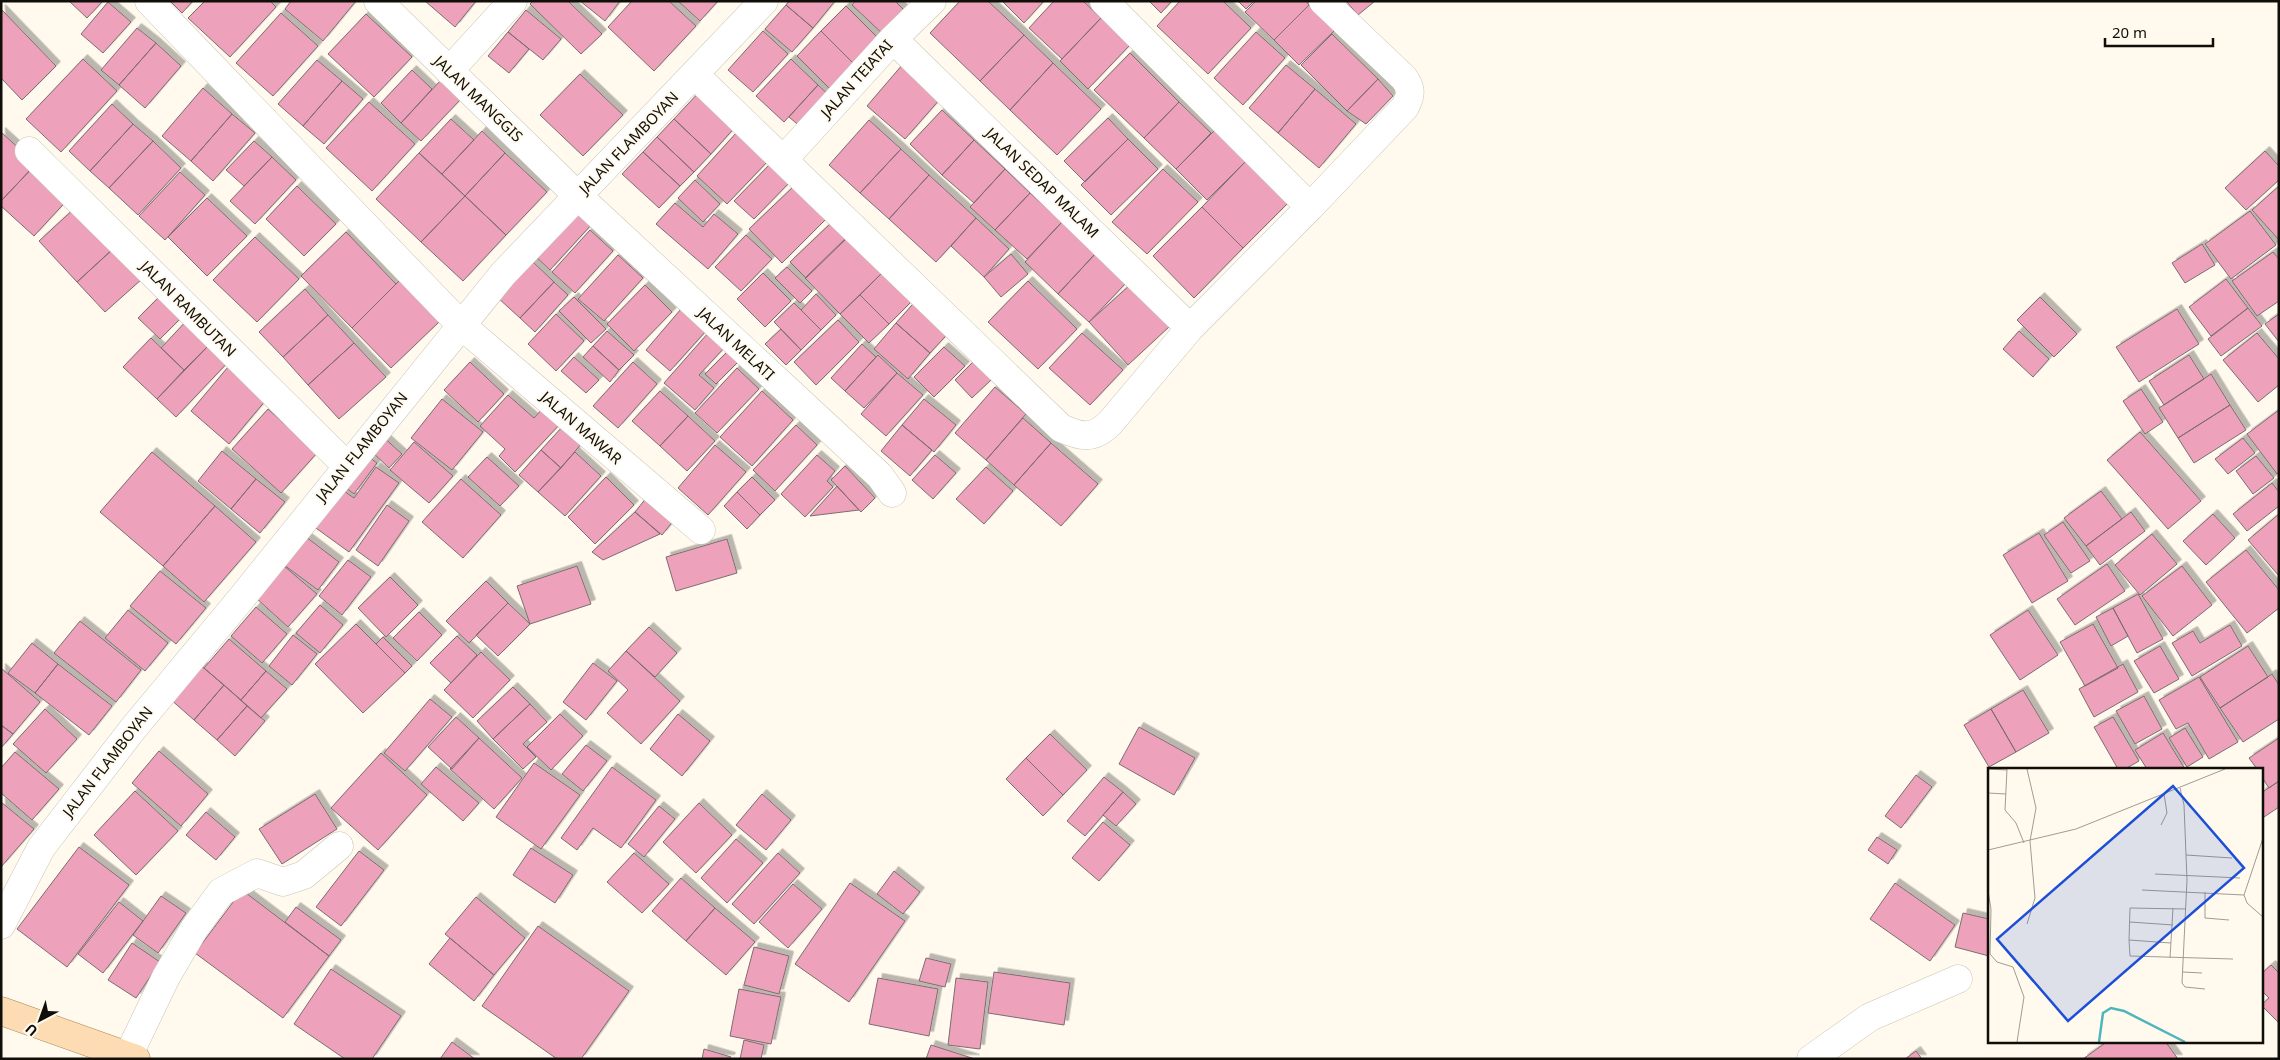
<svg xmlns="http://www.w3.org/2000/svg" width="2280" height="1060" viewBox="0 0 2280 1060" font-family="'Noto Sans',sans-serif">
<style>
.building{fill:#eea1ba;stroke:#7d6c71;filter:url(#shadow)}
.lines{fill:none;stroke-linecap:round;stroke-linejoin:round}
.minor-casing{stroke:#c9c4b4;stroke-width:29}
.major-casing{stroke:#a98556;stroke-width:29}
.minor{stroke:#fff;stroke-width:28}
.major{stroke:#fddcb3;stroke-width:28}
.labels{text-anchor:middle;stroke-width:4;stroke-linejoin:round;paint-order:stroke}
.street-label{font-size:15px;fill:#100e09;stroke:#fffaed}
.inset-river{fill:none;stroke:#4db6bc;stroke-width:2.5}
.inset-road{fill:none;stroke:#9f9c92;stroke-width:1}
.view{fill:#1d4ed8;fill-opacity:0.15;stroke:#1d4ed8;stroke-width:2.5}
.inset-edge{fill:none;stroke:#100e09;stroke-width:2.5}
</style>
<defs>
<filter id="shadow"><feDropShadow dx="4.5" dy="-4.5" stdDeviation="0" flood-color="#0004"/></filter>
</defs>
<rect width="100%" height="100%" fill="#fffaed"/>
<!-- building -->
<path class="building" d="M69 1H103L87 18Z
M170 1H193L182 13Z
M205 1H270L276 7 230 57 188 18Z
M291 1H356L323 41 285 9Z
M425 1H476L455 27Z
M533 1H568L602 34 581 54 530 4Z
M580 1H620L605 21Z
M632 1H669L696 26 654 71 608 27Z
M678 1H718L700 21Z
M789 1H835L813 28 786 5Z
M855 1H895L908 14 886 37 852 5Z
M960 1H988L1024 35 980 81 930 33Z
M1002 1H1044L1024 23Z
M1054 1H1083L1101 18 1062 59 1029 28Z
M1149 1H1172L1161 13Z
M1180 1H1223L1251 28 1208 74 1157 26Z
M1238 1H1254L1246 9Z
M1256 1H1306L1309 5 1274 40 1245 12Z
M1346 1H1375L1358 15Z
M108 2 131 22 103 53 81 34Z
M786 5 813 28 792 52 765 29Z
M1309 5 1335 30 1299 65 1274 40Z
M846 6 881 41 856 66 821 31Z
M1 9 56 66 22 100 1 78Z
M526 10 561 39 543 60 508 32Z
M281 13 318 46 273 96 236 63Z
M366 14 412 57 374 97 328 54Z
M1101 18 1130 45 1088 89 1060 61Z
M137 28 156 43 119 85 101 70Z
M763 31 788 54 753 92 728 70Z
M821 31 856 66 831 90 797 56Z
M508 32 529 49 509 73 488 56Z
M1256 32 1285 58 1243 105 1214 78Z
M1332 34 1378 79 1347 111 1301 65Z
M1024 35 1053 63 1010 110 980 81Z
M156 43 181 66 145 108 119 85Z
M1130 53 1179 102 1144 138 1094 90Z
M83 59 117 91 61 152 26 119Z
M791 59 818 85 784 122 756 96Z
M317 60 342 81 303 126 278 104Z
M1053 63 1101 109 1057 155 1010 110Z
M903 64 941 98 905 139 867 106Z
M1286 65 1315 89 1278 133 1249 108Z
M412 70 432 89 401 123 381 103Z
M580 74 623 115 583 156 540 115Z
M1378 79 1393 96 1366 124 1347 111Z
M441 80 461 99 421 141 401 123Z
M342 81 363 99 324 144 303 126Z
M818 85 831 97 802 128 789 117Z
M203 88 232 114 191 161 162 136Z
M1315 89 1356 124 1319 168 1278 133Z
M701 90 738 124 711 154 674 119Z
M369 102 415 144 372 191 326 148Z
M1179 102 1211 133 1176 169 1144 138Z
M112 104 133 124 90 171 69 151Z
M942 110 974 140 942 175 910 144Z
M232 114 255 133 213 181 191 161Z
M1108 118 1128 139 1085 182 1064 161Z
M451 119 474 140 442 174 419 153Z
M674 119 711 154 694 172 657 137Z
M869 120 901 149 860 193 829 165Z
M133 124 153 141 109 188 90 171Z
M1215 130 1246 161 1207 200 1176 169Z
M482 131 505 153 465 196 442 174Z
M738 131 769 160 727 204 697 176Z
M1 132 36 164 1 201Z
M657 137 694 172 680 186 643 152Z
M1128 139 1158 169 1111 215 1081 185Z
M974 140 1005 169 974 203 942 175Z
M153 141 181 168 138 215 109 188Z
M254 141 272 157 244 186 226 170Z
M901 149 929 175 889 219 860 193Z
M2265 151 2279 166V180L2246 210 2225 188Z
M643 152 680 186 659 208 622 174Z
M419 153 465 196 421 242 376 199Z
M505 153 547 192 506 235 465 196Z
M272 157 296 180 255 224 230 201Z
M773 161 792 180 754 219 734 201Z
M1246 161 1289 202 1243 248 1202 207Z
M36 164 71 196 34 236 1 206V201Z
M1005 169 1030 193 995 230 970 207Z
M1163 169 1198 202 1147 254 1112 222Z
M180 172 205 195 165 240 139 216Z
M929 175 976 218 936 262 889 219Z
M695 180 720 204 703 222 678 198Z
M297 186 336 224 304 256 266 219Z
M794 186 826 219 782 263 749 229Z
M2279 186V240L2252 210Z
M1030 193 1062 222 1027 259 995 230Z
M465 196 506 235 463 281 421 242Z
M207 198 247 236 207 276 168 237Z
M675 203 703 227 714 214 738 234 708 269 656 224Z
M76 207 114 248 77 282 39 241Z
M1202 207 1243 248 1194 298 1153 256Z
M576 208 592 224 550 270 533 254Z
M2250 211 2276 245 2231 279 2205 244Z
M976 218 1009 249 984 277 951 246Z
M832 222 847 238 806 278 790 262Z
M1062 222 1095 254 1058 294 1025 262Z
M590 230 613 251 575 293 552 272Z
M346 232 396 284 352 328 301 276Z
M746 235 772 259 741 291 715 267Z
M849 235 884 271 840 314 805 278Z
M255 237 299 279 257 322 213 280Z
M2202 244 2215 265 2185 283 2172 263Z
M114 248 142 279 105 312 77 282Z
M2273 252 2279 259V301L2257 316 2232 281Z
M1011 254 1028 274 1001 297 984 277Z
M1095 254 1126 283 1089 322 1058 294Z
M618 255 643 278 604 321 578 299Z
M531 260 554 282 520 318 497 297Z
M787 267 812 291 800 303 775 278Z
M884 271 913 300 889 324 860 295Z
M763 273 791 301 765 327 737 299Z
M2226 279 2248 308 2211 336 2189 307Z
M399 281 440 321 391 368 352 328Z
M1028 281 1077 329 1038 369 988 322Z
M554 282 568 295 535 332 520 318Z
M1131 284 1170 326 1128 365 1089 322Z
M645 285 672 312 634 351 607 324Z
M305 289 328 315 283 357 259 332Z
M166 290 188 311 160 339 138 318Z
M816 294 836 315 821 330 801 310Z
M860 295 889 324 869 343 840 314Z
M920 296 955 326 930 353 896 323Z
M574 297 606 329 591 343 559 311Z
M2040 297 2077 334 2054 357 2017 320Z
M794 303 821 330 801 350 774 322Z
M2248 308 2262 326 2221 356 2208 339Z
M681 309 706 331 670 371 646 350Z
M2177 309 2199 344 2139 382 2116 347Z
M556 314 584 341 556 371 528 344Z
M2279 314V342L2265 324Z
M328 315 354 343 308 385 283 357Z
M189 318 213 341 184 370 161 348Z
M838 320 859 342 816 385 794 362Z
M896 323 930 353 908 379 874 349Z
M781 329 801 350 786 365 765 344Z
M607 331 634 355 619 370 593 346Z
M2019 331 2049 359 2033 377 2003 349Z
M709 332 725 347 699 375 714 388 695 410 664 383Z
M1082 333 1123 370 1090 405 1049 368Z
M2257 333 2279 359V385L2258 402 2223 360Z
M151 338 184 370 157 399 123 367Z
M213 341 232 358 176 417 157 399Z
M354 343 386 377 339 419 308 385Z
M862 344 876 357 845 391 831 378Z
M593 346 619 370 610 382 583 357Z
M944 347 965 366 934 397 914 377Z
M729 350 740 360 716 384 705 374Z
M878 355 897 373 864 408 845 391Z
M2189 355 2204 379 2164 405 2149 381Z
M574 357 599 380 586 393 561 371Z
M974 361 991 380 972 398 955 380Z
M470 362 504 394 478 422 444 390Z
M633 362 657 384 618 428 593 406Z
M228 367 266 400 229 444 191 411Z
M737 368 759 389 717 433 695 413Z
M897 373 923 395 886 436 861 414Z
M2211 374 2230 405 2178 438 2159 408Z
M995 387 1026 414 986 460 955 433Z
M2141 389 2163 422 2145 434 2123 401Z
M660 391 688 416 660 446 632 421Z
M762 391 793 420 752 466 720 437Z
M508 395 534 418 544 407 561 423 515 472 499 456 505 449 480 426Z
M442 399 483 432 452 470 411 438Z
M924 399 956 425 934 452 902 425Z
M2230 405 2246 430 2194 463 2178 438Z
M268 409 317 453 281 493 232 449Z
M2279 410V473L2277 474 2247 434Z
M688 416 715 441 687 471 660 446Z
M1023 418 1051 443 1014 485 986 460Z
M796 425 817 445 775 491 753 470Z
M902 425 932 450 910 476 881 451Z
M563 426 582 443 561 468 541 450Z
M2140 432 2201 501 2168 529 2107 460Z
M381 435 402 454 389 468 369 449Z
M2243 438 2255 453 2228 474 2215 459Z
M414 442 453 476 429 503 390 470Z
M1051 443 1098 484 1061 526 1014 485Z
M715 445 746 472 708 515 678 488Z
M541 450 561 468 538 492 519 475Z
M222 451 256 479 231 509 198 481Z
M152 452 215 506 163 566 100 512Z
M362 452 377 463 354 494 339 483Z
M575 452 601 476 565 516 538 492Z
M817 455 835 471 827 481 833 487 805 517 781 494Z
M935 455 956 473 933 499 912 480Z
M2256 456 2274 478 2253 494 2236 471Z
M487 457 519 486 500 506 468 477Z
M845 466 875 498 861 512 831 480Z
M376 467 399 483 349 552 309 523 337 486 354 498Z
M986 467 1013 491 984 524 956 499Z
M606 477 634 505 595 544 568 517Z
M752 477 775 500 760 515 737 492Z
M256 479 285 502 260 533 231 509Z
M461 479 501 515 463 558 422 522Z
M2272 483 2279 492V506L2247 531 2233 514Z
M837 486 859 510 810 516Z
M2101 491 2122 519 2086 546 2064 518Z
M737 492 760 515 747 529 724 506Z
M647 497 674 520 662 535 635 512Z
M387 505 409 521 378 566 356 550Z
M215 506 256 542 204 602 163 566Z
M635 512 660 534 603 560 592 552Z
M2131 512 2145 531 2100 565 2086 546Z
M2213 514 2235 538 2206 565 2183 541Z
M2279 514V576L2248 540Z
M2063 522 2090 561 2071 573 2044 535Z
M2039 533 2068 581 2032 603 2003 555Z
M2152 534 2177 564 2140 595 2115 565Z
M306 537 339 562 318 590 284 565Z
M727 539 737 573 676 591 666 557Z
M2246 550 2279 590V608L2247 633 2206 582Z
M348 560 371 577 342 615 319 596Z
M2107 564 2125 591 2075 625 2057 599Z
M284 566 317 594 288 627 256 598Z
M577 566 591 604 530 624 517 586Z
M2182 566 2212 605 2173 636 2142 596Z
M160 571 206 608 176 644 130 606Z
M390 577 418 605 386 637 358 608Z
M486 581 508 603 469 643 446 621Z
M2138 594 2163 639 2137 653 2113 608Z
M508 603 530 624 498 656 476 635Z
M320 605 343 625 320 653 296 633Z
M256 607 287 634 262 663 231 636Z
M2113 608 2128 636 2111 646 2096 617Z
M128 610 168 643 145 671 105 638Z
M2028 610 2058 655 2020 680 1990 635Z
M419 612 442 635 417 661 393 638Z
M80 621 141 670 116 702 54 653Z
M356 624 405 673 363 713 315 664Z
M2093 624 2118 668 2085 686 2060 642Z
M2230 625 2242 646 2192 676 2172 643 2193 631 2200 643Z
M649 627 677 653 655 677 626 651Z
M293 635 317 654 292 685 269 666Z
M457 636 477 655 451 683 430 663Z
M383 637 412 666 405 673 376 644Z
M229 639 266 671 241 700 204 668Z
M32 643 58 664 35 693 8 673Z
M2160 646 2179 679 2154 693 2134 661Z
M2248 646 2268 677 2220 708 2200 677Z
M626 651 680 701 641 744 607 713 628 690 608 671Z
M481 652 510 680 473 718 444 690Z
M593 663 617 681 586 720 563 702Z
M58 664 112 706 89 735 35 693Z
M199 664 224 685 194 720 169 698Z
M2123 664 2138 692 2094 717 2079 689Z
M1 668 40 702 13 734 1 725Z
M266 671 287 689 261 718 241 700Z
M2272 674 2279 685V719L2243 742 2220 708Z
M2199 677 2238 742 2209 759 2188 723 2176 729 2159 700Z
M224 685 247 706 217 740 194 720Z
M513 687 530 704 493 739 477 721Z
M2023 690 2049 733 2016 752 1991 709Z
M2144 696 2162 729 2135 744 2116 711Z
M430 699 452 717 405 771 384 753Z
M530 704 547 722 523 744 536 757 523 769 493 739Z
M247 706 265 721 235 756 217 740Z
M45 709 77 739 46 773 13 744Z
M1991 709 2016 752 1989 767 1964 725Z
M560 714 583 736 551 770 527 747Z
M678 714 710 741 682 776 650 749Z
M456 717 479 738 452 769 428 747Z
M2113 717 2139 761 2125 769H2118L2094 727Z
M1 725 13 734 1 748Z
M1139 727 1195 758 1174 795 1119 764Z
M2185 728 2203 757 2187 767 2169 738Z
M2163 733 2185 769H2147L2135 750Z
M1050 734 1087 770 1063 795 1026 758Z
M479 738 522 778 494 809 450 769Z
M2279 738V781L2269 788 2261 776V769H2257L2249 758Z
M586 745 607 761 583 791 562 774Z
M159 751 208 794 181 826 132 783Z
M15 752 59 789 32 820 1 793V768Z
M381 753 427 795 378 850 331 808Z
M1026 758 1063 795 1043 816 1006 779Z
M534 763 580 795 541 849 496 817Z
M436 767 479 803 463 821 421 784Z
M612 767 656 800 621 848 593 828 577 850 561 838Z
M1916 775 1932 787 1901 828 1885 816Z
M1104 777 1123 792 1085 836 1067 821Z
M2279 781V807L2261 819V793Z
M135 791 178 831 136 875 94 835Z
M1123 792 1136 804 1116 826 1103 815Z
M315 794 337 829 282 864 259 829Z
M762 794 791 820 766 850 736 825Z
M1 802 34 829 1 867Z
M699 803 732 835 696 873 663 842Z
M659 806 675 819 644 857 628 844Z
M206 812 235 837 216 860 186 835Z
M1103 822 1130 845 1099 881 1072 858Z
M1877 837 1897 850 1888 864 1868 850Z
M736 839 763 863 727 903 701 878Z
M79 847 129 885 67 967 17 929Z
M531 848 573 875 555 903 513 875Z
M359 851 384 870 341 926 316 907Z
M634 853 669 884 642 913 607 882Z
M778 853 800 873 754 924 732 904Z
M894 871 920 892 903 914 877 894Z
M681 878 715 908 686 941 652 911Z
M850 883 905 921 849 1002 795 964Z
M1895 883 1955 925 1930 961 1870 919Z
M793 884 822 909 788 948 759 922Z
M242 890 329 956 283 1018 195 953Z
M161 896 186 913 158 953 133 935Z
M476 897 525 938 494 975 445 934Z
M119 902 143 921 103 973 78 954Z
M296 907 341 940 329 956 285 922Z
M715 908 755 942 726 975 686 941Z
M1963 913 1989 919V956L1955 947Z
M538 926 629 991 581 1059H557L482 1006Z
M450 938 494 975 474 1001 429 964Z
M132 943 160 962 136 998 108 980Z
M754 947 789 956 779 994 744 985Z
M926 958 951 964 945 987 919 981Z
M2271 965 2279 973V1023L2261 1005 2269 998 2261 990V974Z
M331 969 401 1016 372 1059H345L294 1024Z
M994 972 1070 983 1064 1025 988 1013Z
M878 978 938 989 929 1036 869 1024Z
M956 978 988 982 980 1049 948 1045Z
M739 989 781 997 771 1044 730 1036Z
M744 1040 764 1045 761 1059H740Z
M2108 1041H2165L2178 1059H2083Z
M452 1042 475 1059H440Z
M931 1045 975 1059H926Z
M704 1049 731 1057 730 1059H702Z
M1916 1051 1922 1059H1905Z"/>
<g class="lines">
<!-- minor casing -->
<g class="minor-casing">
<path id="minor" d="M149 1 461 325 701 530
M378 1 578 196 880 476 892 493
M893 39 1190 328
M449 71 513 1
M695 75 1061 428C1081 437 1093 440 1110 423L1190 328 1310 207 1104 1
M29 151 347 466
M784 159 893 39 932 1
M1310 207 1405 107C1411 95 1412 89 1404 78L1323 1
M1 925 41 848 132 730 240 600 503 274 764 1
M128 1056 166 977 194 929 221 892 257 873 283 882 304 875 339 846
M1811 1059 1870 1017 1958 979"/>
</g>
<!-- major casing -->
<g class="major-casing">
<path id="major" d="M1 1011 136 1059"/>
</g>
<!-- minor -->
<use href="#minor" class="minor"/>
<!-- major -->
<use href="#major" class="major"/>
</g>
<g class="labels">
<!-- street labels -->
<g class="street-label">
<text transform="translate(857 79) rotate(-48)" y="5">JALAN TEIATAI</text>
<text transform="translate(478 99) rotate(44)" y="5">JALAN MANGGIS</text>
<text transform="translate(629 143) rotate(-46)" y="5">JALAN FLAMBOYAN</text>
<text transform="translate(1042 183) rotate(44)" y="5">JALAN SEDAP MALAM</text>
<text transform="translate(188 309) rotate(45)" y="5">JALAN RAMBUTAN</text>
<text transform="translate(736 344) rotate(43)" y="5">JALAN MELATI</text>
<text transform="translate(581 428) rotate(41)" y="5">JALAN MAWAR</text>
<text transform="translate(362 447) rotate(-51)" y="5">JALAN FLAMBOYAN</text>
<text transform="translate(108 762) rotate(-52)" y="5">JALAN FLAMBOYAN</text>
</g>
</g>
<!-- overview -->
<g transform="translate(1988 768)">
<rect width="275" height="275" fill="#fffaed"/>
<path class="inset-river" d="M111 274 115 245 123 240 136 243 197 274"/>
<path class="inset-road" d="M0 1 19 2M19 1 17 42 28 55 36 75M39 1 48 40 42 73 47 130 39 156M192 20 196 37 199 112 194 215 197 219 217 221M0 25 18 26M173 57 179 45 176 26M275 70 256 127 259 135 275 149M0 82 88 61 237 1M198 87 244 90M167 106 252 110M154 122 256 127M0 123 3 141 2 186 9 194 25 199 36 229 29 274M217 124V150L241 152M142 154 185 157M141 172 142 188 245 191M183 175 141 172 142 140 198 141M182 190 185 140M195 204 214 205"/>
<path class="view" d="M185 18 256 100 80 253 9 171Z"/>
<rect width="275" height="275" class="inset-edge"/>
</g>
<!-- border -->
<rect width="2280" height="1060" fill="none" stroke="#100e09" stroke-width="5"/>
<!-- north arrow -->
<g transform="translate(40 1020) rotate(221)" stroke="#fffaed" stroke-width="4" paint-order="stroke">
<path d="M0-4L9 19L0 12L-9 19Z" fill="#100e09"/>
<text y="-8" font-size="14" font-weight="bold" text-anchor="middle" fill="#100e09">U</text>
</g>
<!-- scale -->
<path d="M2105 38v8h108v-8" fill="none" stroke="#100e09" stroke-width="2.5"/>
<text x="2112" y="38" font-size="15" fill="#100e09" stroke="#fffaed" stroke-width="4" paint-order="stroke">20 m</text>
</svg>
